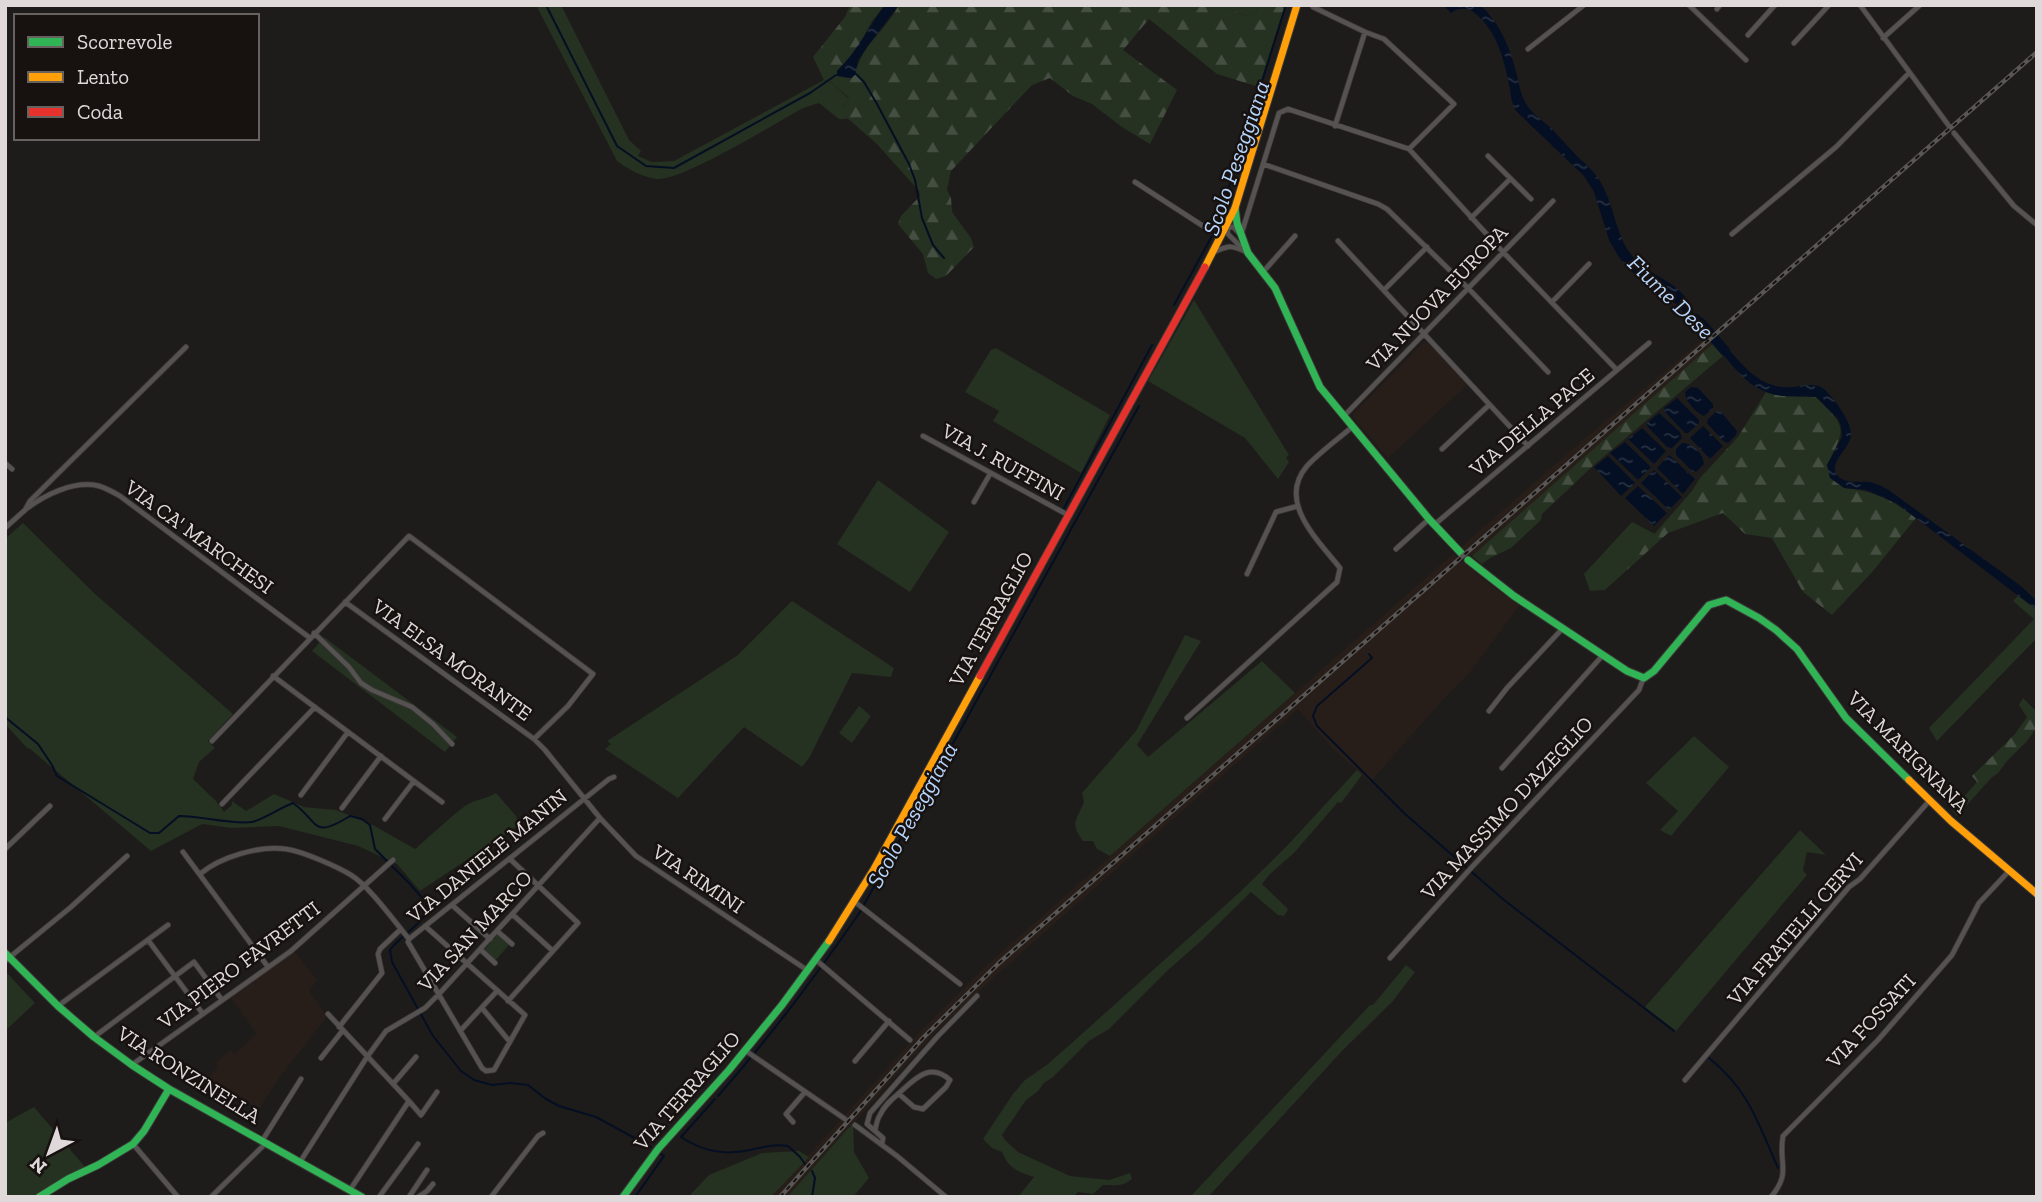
<svg xmlns="http://www.w3.org/2000/svg" width="2042" height="1202" viewBox="0 0 2042 1202" font-family="'Zilla Slab',serif">
<style>
.built{fill:#281e19}
.green{fill:#253121}
.forest{fill:url(#forest-firs)}
.water{fill:url(#water-ripples)}
.lines{fill:none;stroke-linecap:round;stroke-linejoin:round}
.stream{stroke:#040f23;stroke-width:2}
.river{stroke:#040f23;stroke-width:10}
.street-casing{stroke:#3b3837;stroke-width:6}
.fast-casing{stroke:#3b3837;stroke-width:9}
.slow-casing{stroke:#3b3837;stroke-width:9}
.jam-casing{stroke:#3b3837;stroke-width:9}
.street{stroke:#555251;stroke-width:4.5}
.fast{stroke:#30b455;stroke-width:7}
.slow{stroke:#ff9f0a;stroke-width:7}
.jam{stroke:#e5322d;stroke-width:7}
.rail-casing{stroke:#595756;stroke-width:4.5}
.rail{stroke:#17120f;stroke-width:2;stroke-dasharray:5;stroke-linecap:butt}
.labels{text-anchor:middle;stroke-width:5;stroke-linejoin:round;paint-order:stroke}
.street-label{font-size:21px;fill:#dfdad9;stroke:#17120f}
.water-label{font-size:23px;font-style:italic;fill:#b5d4fc;stroke:#17120f}
</style>
<defs>
<pattern id="forest-firs" width="22" height="20" patternUnits="userSpaceOnUse" patternTransform="scale(1.75)"><rect width="22" height="20" fill="#253121"/><path d="M5 1l3.5 6h-7zM16 11l3.5 6h-7z" fill="#444e41"/></pattern>
<pattern id="water-ripples" width="26" height="14" patternUnits="userSpaceOnUse" patternTransform="scale(1.75)"><rect width="26" height="14" fill="#040f23"/><path d="M2 4q2-2 4 0t4 0M15 11q2-2 4 0t4 0" fill="none" stroke="#283142"/></pattern>
</defs>
<rect width="100%" height="100%" fill="#1e1c1a"/>
<!-- built -->
<path class="built" d="M1713 331 1720 339 1472 556 1461 547 1590 434Z
M1424 342 1428 343 1468 384 1388 458 1353 417V414Z
M1453 554 1497 590 1520 605 1470 672 1439 704 1370 782 1333 749 1298 709 1021 953 939 1028 787 1197H771L917 1035 989 963Z
M293 950 317 980 309 991 327 1016 279 1078 259 1109 208 1079 218 1067 216 1063 230 1050 234 1054 257 1034 231 998Z"/>
<!-- green -->
<path class="green" d="M536 5H561L629 140 641 151 638 156 652 162 674 161 824 80 832 83 849 99 844 107 845 116 848 119H839L819 103 803 108C776 123 682 181 657 179 642 177 629 170 617 161Z
M1220 5H1255L1258 9 1256 13 1246 16Z
M1194 300 1289 455 1286 458 1289 462 1278 479 1245 438 1148 381Z
M996 348 1110 415 1081 473 993 421 999 411 965 392 991 350Z
M878 480 949 532 910 592 837 544Z
M1632 522 1655 534 1630 562 1627 570 1605 590 1590 591 1584 574Z
M23 523 94 593 233 714 208 741 215 748 199 762 193 779 216 801 224 812 232 805V801L246 811 274 794 304 807 336 810 373 825 415 849C431 835 448 819 465 806 475 799 487 799 496 793L516 816 519 825 420 891 397 864 358 846 279 826 232 828 202 824 151 851 29 748 28 749 5 724V539Z
M2019 595 2037 610V638L1937 741 1929 728 2034 619 2013 601Z
M792 601 894 668 891 677 852 673 809 758 802 767 744 727 678 798 605 749 611 744 607 741 738 655Z
M1185 635 1201 641 1137 745 1148 757 1262 661 1295 693 1110 856 1097 849 1093 841H1083C1069 822 1077 820 1084 802L1082 793 1136 731Z
M324 637 457 737 445 752 312 651Z
M859 706 871 716 852 743 839 733Z
M1694 736 1729 767 1671 836 1660 830 1678 811 1646 783Z
M1357 770 1362 775 1341 803 1338 802 1294 853 1269 875 1262 884 1288 909 1284 916 1278 915 1251 892 1201 941 1168 970 1109 1029 1089 1041 1053 1077 1044 1083 1038 1091 1026 1100 1002 1135 1005 1140 1018 1152 1070 1176 1109 1180 1130 1173 1132 1179C1123 1187 1114 1185 1103 1185L1093 1194 1078 1192 1073 1197H1018L1034 1177C1017 1171 1009 1169 1002 1152L992 1148 983 1139 1013 1094 1025 1080 1048 1064 1074 1041 1240 892 1284 849Z
M1800 830 1826 855 1807 852 1803 870 1807 875 1676 1031 1645 1007Z
M498 934 509 945 495 961 484 950Z
M1406 965 1415 972 1393 1001 1342 1051 1208 1197H1190L1370 1005H1373Z
M5 971 35 1003 5 1031Z
M34 1107 85 1167 33 1197H5V1123Z
M853 1123 854 1152 869 1178 853 1197H787Z
M799 1151 809 1157 771 1197H688L709 1175 762 1153Z"/>
<!-- forest -->
<path class="forest" d="M850 5H885L872 21 856 51 837 71 842 77 851 78C858 68 860 57 867 47 878 34 891 20 899 5H1220L1246 16 1256 13 1258 9 1255 5H1285L1259 87 1217 74 1149 19 1123 50 1177 90 1150 144 1122 127 1092 104 1073 96 1050 78 1032 85 951 171 947 190 951 198 952 212 971 238 974 247 946 276 936 279 928 273 923 254 898 224 901 216 920 196 919 191 877 144 845 116C841 108 846 106 849 98L832 83 824 80 813 57 845 17Z
M1714 343 1724 355 1595 464 1542 514 1541 520 1511 548 1490 558 1482 564 1472 556Z
M1766 392 1782 396 1816 397C1846 427 1847 426 1827 465L1844 488C1875 491 1892 500 1916 518L1873 571 1832 615 1803 592 1772 538 1745 534 1723 513 1668 533 1627 570 1630 562 1692 491 1700 478 1738 437Z
M2023 698 2035 710 2037 709V727L2027 741 2007 761 1998 773 1991 778 1957 816 1952 810 1977 782 1972 776 2015 734 2027 717 2019 705Z"/>
<!-- water -->
<path class="water" d="M885 5H899L868 46 858 61 855 75 851 78 837 76V71C857 52 868 27 885 5Z
M1443 5H1480C1501 24 1510 48 1517 75 1519 85 1521 96 1527 105 1532 114 1542 120 1550 127 1559 136 1567 146 1576 155 1583 162 1592 169 1598 178 1612 198 1614 225 1626 247 1644 279 1683 277 1693 313L1699 315 1713 331 1707 337 1676 304 1628 269 1617 254 1609 240 1594 192 1584 176 1516 111C1511 103 1511 94 1509 84 1504 61 1498 35 1480 18 1471 8 1462 6 1451 13Z
M1720 339C1737 358 1754 384 1782 387 1795 389 1814 380 1824 389 1834 398 1852 422 1851 435 1850 450 1825 464 1839 477 1847 484 1861 481 1870 482 1878 484 1884 487 1890 491L2021 586 2037 601V610L1896 503 1866 490 1844 488 1830 478 1827 465 1842 437 1841 426 1838 419 1816 397C1800 396 1781 398 1766 392 1744 384 1729 361 1714 343Z
M1691 387 1698 388 1713 404V408L1704 416C1696 412 1685 402 1685 392Z
M1677 398 1699 420V423L1688 433H1685L1664 411V408Z
M1717 411 1721 412 1737 431 1736 435 1728 443 1723 441 1707 423 1708 419Z
M1659 413 1680 432 1682 438 1672 448 1667 447 1647 426V423Z
M1703 426 1723 446 1710 459 1690 438Z
M1642 428 1666 451 1654 464 1628 439Z
M1625 442 1651 467 1638 480 1610 453Z
M1682 443C1693 443 1703 453 1704 464L1697 471 1693 472 1676 455V449Z
M1669 455 1695 479 1683 494 1657 468Z
M1608 456 1635 483 1621 496 1594 467Z
M1654 470 1682 497 1669 510 1641 483Z
M1638 486 1667 513 1654 526 1625 498Z"/>
<g class="lines">
<!-- stream -->
<path class="stream" d="M546 5 617 146 646 166 674 168 810 93 836 75
M854 72 864 82 877 104 909 164 915 180 922 218 933 245 944 258
M1215 231 1286 5
M1174 305 1212 236
M1064 508 1152 345
M1369 654 1372 658 1317 706 1313 716 1317 726 1405 814 1504 900 1674 1031
M5 717 38 744 52 765 57 776 150 833H159L179 816C202 816 232 825 252 822 260 821 282 807 293 803 320 822 311 840 350 816L362 819 370 825 375 849 409 883 425 901 428 909C421 926 401 935 390 950L392 962 433 1036 461 1071 474 1080 492 1085 510 1083 528 1085 546 1099 559 1106 596 1117 651 1147
M1709 1058C1749 1090 1758 1123 1778 1168
M718 1096C769 1038 816 976 860 912L1139 406
M715 1099 681 1137C702 1151 724 1156 750 1150 763 1147 774 1144 788 1146L800 1157 805 1164
M812 1171 815 1178 812 1197
M635 1197 664 1156 661 1154"/>
<!-- river -->
<path class="river" d="M1701 323 1725 351"/>
<!-- street casing -->
<g class="street-casing">
<path id="street" d="M1314 5 1313 7 1365 32 1384 39 1454 104 1409 149
M1689 5 1746 60
M1860 5 1949 126
M1717 9 1720 5
M1748 35 1775 5
M1883 38 1920 5
M1794 43 1829 5
M1528 49 1584 5
M1335 126 1365 32
M1954 133 2014 206 2037 225
M1488 156 1531 199
M1263 164 1378 204 1387 209 1468 288 1548 372
M1135 182 1220 237
M1471 218 1510 179
M1226 228 1233 227 1241 235 1279 113 1288 109 1409 149 1503 252 1617 370
M1227 228 1228 234 1240 246
M1732 234 1836 147 1909 73
M1338 241 1528 446
M1214 252C1230 245 1232 245 1248 253
M1263 272 1295 236
M1384 290 1427 247
M1552 302 1589 264
M1344 416 1553 201
M923 436 1068 515
M1442 449 1489 405
M5 463 12 469
M974 502 990 474
M25 510C44 495 74 480 99 486 106 488 113 492 120 496L310 638
M1434 525 1649 343
M5 528 25 510 30 501 186 347
M1396 549 1429 519
M1247 574 1276 512 1298 506
M345 602 534 739 545 750 600 818 636 856 807 970
M314 633 349 667 361 683 372 690 412 707 433 724 452 744
M273 676 442 802
M1489 711 1507 688 1563 628
M1187 718 1337 582 1340 568C1319 541 1276 502 1307 466 1320 452 1337 440 1352 427
M212 741 409 536 593 674 568 706 534 739
M1502 768 1603 655
M301 795 348 732
M222 804 315 707
M342 808 381 756
M385 819 414 781
M5 849 50 806
M183 852 268 967
M200 874C220 857 260 845 286 849 302 851 338 867 351 875 368 885 395 922 409 939L408 942 482 1068 486 1071 494 1070 525 1015 425 926
M855 902 960 984
M452 905 490 939
M512 914 553 951
M497 931 512 944
M409 939 609 779 614 777
M148 940 203 1014
M481 950 495 963
M1390 958 1471 868 1639 690 1643 679
M816 960 910 1040
M5 961 71 907 127 856
M508 1001 578 923 510 859
M58 1006 168 925
M482 1008 510 1042
M328 1014 409 1101 350 1190
M339 1027 382 973 378 954 380 949 401 929
M461 1030 497 991
M94 1037 194 962 222 1000
M746 1051 845 1119
M321 1058 343 1030
M855 1061 889 1021
M133 1064 291 951 393 860
M1685 1080 1849 887 1860 879 1930 800
M393 1084 416 1057
M409 1101 421 1115 437 1092
M793 1122 786 1114 805 1092
M855 1125 897 1156 946 1197
M875 1131C876 1126 877 1119 880 1115 884 1106 891 1100 898 1094 914 1080 929 1061 950 1080L946 1087 923 1109 914 1107 899 1094
M262 1141 301 1079
M133 1144 178 1197
M882 1144 883 1138 867 1124 870 1113 937 1037 977 996
M300 1162 367 1057 386 1031 425 1008 439 994 600 818
M211 1197 265 1144
M379 1197 418 1144
M409 1197 427 1170
M418 1197 427 1191 433 1184
M491 1197 538 1136 543 1133
M1771 1197C1792 1172 1778 1164 1783 1136L1878 1040 1952 955 1979 903 2009 871"/>
</g>
<!-- fast casing -->
<g class="fast-casing">
<path id="fast" d="M1235 208 1237 223 1248 253 1275 288 1320 387 1429 519 1461 553
M1468 560 1514 596 1627 671 1644 678 1654 671 1709 605 1726 600 1759 618 1776 630 1797 649 1846 718 1909 780
M5 953 58 1006 94 1037 132 1065 169 1089 362 1197
M39 1197 68 1179 98 1165 133 1144 144 1131 169 1089
M623 1197 658 1149 729 1070 782 1005 829 941"/>
</g>
<!-- slow casing -->
<g class="slow-casing">
<path id="slow" d="M1205 267 1235 208 1297 5
M1909 780 1951 821 2037 894
M829 941 874 869 980 676"/>
</g>
<!-- jam casing -->
<g class="jam-casing">
<path id="jam" d="M980 676 1205 267"/>
</g>
<!-- street -->
<use href="#street" class="street"/>
<!-- fast -->
<use href="#fast" class="fast"/>
<!-- slow -->
<use href="#slow" class="slow"/>
<!-- jam -->
<use href="#jam" class="jam"/>
<!-- rail casing -->
<g class="rail-casing">
<path id="rail" d="M780 1197 923 1038 999 963 2037 52"/>
</g>
<!-- rail -->
<use href="#rail" class="rail"/>
</g>
<g class="labels">
<!-- street labels -->
<g class="street-label">
<text transform="translate(1437 298) rotate(-46)" y="7">VIA NUOVA EUROPA</text>
<text transform="translate(1532 422) rotate(-40)" y="7">VIA DELLA PACE</text>
<text transform="translate(1003 462) rotate(29)" y="7">VIA J. RUFFINI</text>
<text transform="translate(199 537) rotate(36)" y="7">VIA CA' MARCHESI</text>
<text transform="translate(991 619) rotate(-61)" y="7">VIA TERRAGLIO</text>
<text transform="translate(452 660) rotate(36)" y="7">VIA ELSA MORANTE</text>
<text transform="translate(1908 752) rotate(45)" y="7">VIA MARIGNANA</text>
<text transform="translate(1507 808) rotate(-47)" y="7">VIA MASSIMO D'AZEGLIO</text>
<text transform="translate(487 856) rotate(-39)" y="7">VIA DANIELE MANIN</text>
<text transform="translate(698 879) rotate(34)" y="7">VIA RIMINI</text>
<text transform="translate(1795 929) rotate(-49)" y="7">VIA FRATELLI CERVI</text>
<text transform="translate(475 931) rotate(-47)" y="7">VIA SAN MARCO</text>
<text transform="translate(239 965) rotate(-37)" y="7">VIA PIERO FAVRETTI</text>
<text transform="translate(1871 1021) rotate(-47)" y="7">VIA FOSSATI</text>
<text transform="translate(189 1075) rotate(32)" y="7">VIA RONZINELLA</text>
<text transform="translate(687 1091) rotate(-49)" y="7">VIA TERRAGLIO</text>
</g>
<!-- water labels -->
<g class="water-label">
<text transform="translate(1236 158) rotate(-71)" y="8">Scolo Peseggiana</text>
<text transform="translate(1671 297) rotate(44)" y="8">Fiume Dese</text>
<text transform="translate(912 815) rotate(-61)" y="8">Scolo Peseggiana</text>
</g>
</g>
<!-- border -->
<rect width="2042" height="1202" fill="none" stroke="#dfdad9" stroke-width="14"/>
<!-- legend -->
<rect x="14" y="14" width="245" height="126" fill="#17120f" stroke="#676260" stroke-width="2"/>
<rect x="28" y="37" width="35" height="10" fill="#30b455" stroke="#676260" stroke-width="2"/>
<text x="77" y="49" font-size="21" fill="#dfdad9">Scorrevole</text>
<rect x="28" y="72" width="35" height="10" fill="#ff9f0a" stroke="#676260" stroke-width="2"/>
<text x="77" y="84" font-size="21" fill="#dfdad9">Lento</text>
<rect x="28" y="107" width="35" height="10" fill="#e5322d" stroke="#676260" stroke-width="2"/>
<text x="77" y="119" font-size="21" fill="#dfdad9">Coda</text>
<!-- north arrow -->
<g transform="translate(49 1153) rotate(221)" stroke="#17120f" stroke-width="5" paint-order="stroke">
<path d="M0-5L12 26L0 18L-12 26Z" fill="#dfdad9"/>
<text y="-10" font-size="19" font-weight="bold" text-anchor="middle" fill="#dfdad9">N</text>
</g>
</svg>
